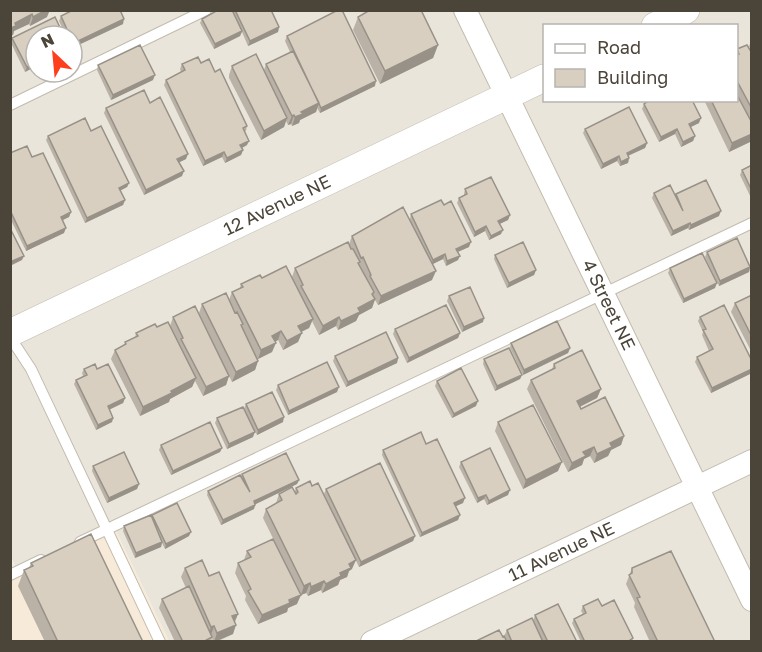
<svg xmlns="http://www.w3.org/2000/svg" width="762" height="652" viewBox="0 0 762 652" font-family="'Golos Text',sans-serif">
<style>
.residential{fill:#eae5da;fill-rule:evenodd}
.commercial{fill:#f7ead8}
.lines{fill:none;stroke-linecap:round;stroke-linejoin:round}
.service-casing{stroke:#c2bbae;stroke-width:12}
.minor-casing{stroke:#c2bbae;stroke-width:24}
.tertiary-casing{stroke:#c2bbae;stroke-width:28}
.service{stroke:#fff;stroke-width:10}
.minor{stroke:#fff;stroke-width:22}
.tertiary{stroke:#fff;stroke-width:27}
.wall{fill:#bab2a6}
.shaded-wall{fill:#979187}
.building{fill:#d8cfc1;stroke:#979187;stroke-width:1.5}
.labels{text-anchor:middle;stroke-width:4.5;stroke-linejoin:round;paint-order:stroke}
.street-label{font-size:18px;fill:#4b4439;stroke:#fff}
</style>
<rect width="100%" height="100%" fill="#f6f3ec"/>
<!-- residential -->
<path class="residential" d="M11 11H751V641H169L113 525 17 570 11 557ZM544 26H736V100H544ZM36 36H72V72H36Z"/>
<!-- commercial -->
<path class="commercial" d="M113 525 169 641H11L10 557 17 570Z"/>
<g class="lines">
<!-- service casing -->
<g class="service-casing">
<path id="service" d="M10 105 206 10
M10 337 31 369 160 642
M80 542 752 223
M10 575 41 560"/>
</g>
<!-- minor casing -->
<g class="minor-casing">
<g id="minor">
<path id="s1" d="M465 10 752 600"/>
<path id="s2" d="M372 642 752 461"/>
</g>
</g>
<!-- tertiary casing -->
<g class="tertiary-casing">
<g id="tertiary">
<path d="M655 26 686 10"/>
<path id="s3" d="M10 333 544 78"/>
</g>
</g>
<!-- service -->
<use href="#service" class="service"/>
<!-- minor -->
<use href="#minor" class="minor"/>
<!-- tertiary -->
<use href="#tertiary" class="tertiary"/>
</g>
<!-- wall -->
<path class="wall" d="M10 10 47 17 30 26 29 24 14 31 13 35 10 36Z
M233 10H271L279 27 278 32 248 46 242 32 240 36 214 49 200 23 202 19 233 12Z
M61 16 123 24 72 48V36H66L59 21Z
M358 17 438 45 433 58 380 84 353 30Z
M36 36V66L25 72 11 43 12 38Z
M287 36 375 86 320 113 317 108 316 112 300 120 299 123 292 126 291 124 288 125 286 121 284 127 261 140 229 78V75L232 66 264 70 266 64 290 52 285 41Z
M752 40V141L729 152 704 100H736V52L737 49 751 50 749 46Z
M201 63 215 72 247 126 246 131H244L247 145 242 148 243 150 241 155 225 163 222 157 203 166 164 85 166 80 181 72 180 69 182 64Z
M98 65 153 80 111 100 97 70Z
M150 103 186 159 179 162 182 176 144 195 104 113 106 108Z
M644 104 699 123 690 127 695 136 693 141 681 147 675 134 659 142 642 109Z
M585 129 647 143 645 148 628 156 629 158 628 163 620 166 617 161 601 169 583 133Z
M91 131 129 183 127 187 120 191 125 200 123 205 85 223 46 140 48 136Z
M10 153 32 157 71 212 69 217 62 220 64 233 26 251 10 218Z
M752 165V200L740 175 742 170Z
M465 189 510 215 508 220 500 224 501 234 489 240 485 231 474 237 457 203 459 198 464 195V194Z
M654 193 675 196 676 194 719 216 689 230 688 228 671 236 652 198Z
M444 205 469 247 458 252V260L446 266 443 259 432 264V280L378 305 375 300 372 308 359 315 356 321 338 330 336 326 319 335 312 321 309 328 301 332 298 342 283 350 278 340 275 342 272 352 258 359V361L255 370 232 382 229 376 226 385 203 396 195 381 192 387 170 399 169 402 140 416 111 359 115 350 124 345 125 342 135 338 136 333 157 327 170 326 173 317 227 372 199 313 202 304 229 300 232 292 240 288 241 284 262 278 292 277 295 268 349 244 352 236 410 219 411 214Z
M707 252 750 267 749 272 719 286 705 257Z
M495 255 536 270 534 275 507 288 494 259Z
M670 268 715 288 683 303 668 273Z
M752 295V353L731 312 735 303Z
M449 296 483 322 462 332 447 301Z
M700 317 752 361V373L711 393 695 362 697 357 709 351 702 335 703 332 698 321Z
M395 329 460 333 458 338 407 363 393 334Z
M511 343 570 348 568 353 523 375 510 348Z
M335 356 398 358 397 363 346 387 333 361Z
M484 359 522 375 520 379 495 391 483 364Z
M554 364 601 389 597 398 580 407 581 409 624 436 621 445 611 450 608 456 594 463 590 456 584 459 582 465 568 472 527 389 531 380 552 369Z
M84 369H97L125 398 123 403 109 410 113 418 112 422 96 430 74 384 76 380 83 376 82 373Z
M437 381 476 406 452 418 435 386Z
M278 385 337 392 288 415 276 390Z
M246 404 283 422 257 435 247 416 253 437 227 449 215 423 217 418 244 409Z
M498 422 558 471 523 489 495 431Z
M426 444 463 503 455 506 460 515 458 520 420 537 382 455 383 450Z
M161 445 222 448 220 452 171 475 159 450Z
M461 462 508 495 487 505 484 499 477 503 459 467Z
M93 466 139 484 137 489 107 503 92 471Z
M242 474 299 480 297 484 255 504 254 509 221 525 207 495 208 491 241 476Z
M296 488 352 569 349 571 347 577 340 580 338 585 322 593 321 590 308 596 306 593 301 595 263 518 266 509 276 503 279 494 295 491Z
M326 489 415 536 413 541 359 567 324 494Z
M152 515 189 536 165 549 162 543 161 547 135 558 123 531 124 526 152 517Z
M247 551 297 604 288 608 287 612 258 624 245 600 246 596 235 573 238 563 244 560Z
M31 563 143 642H45L18 586 24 570 29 568Z
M185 568 209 576 238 614 235 622 233 634 216 642H213L212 638 211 642H175L159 608 162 599 186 588 181 577Z
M632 568 715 642H650L634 607 635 603 626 584Z
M583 606H602L633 638 632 642H581L572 623 574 619 583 614 581 611Z
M535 615 577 642H478V640L504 636 507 630 533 621Z"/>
<!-- shaded-wall -->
<path class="shaded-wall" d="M46 10H50L47 17 30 26 33 17Z
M32 14 29 24 14 31 13 35 10 36V28L15 23Z
M124 19 123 24 72 48 74 43Z
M279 27 278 32 248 46 250 41Z
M242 31 240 36 214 49 215 44Z
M438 45 433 58 380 84 385 71Z
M36 62V66L25 72 27 67Z
M155 75 153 80 111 100 113 95Z
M376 81 375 86 320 113 321 108Z
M319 103 316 112 300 120 299 123 292 126 295 117 301 112Z
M294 115 291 124 288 125 292 116Z
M287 118 284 127 261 140 264 131Z
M701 118 699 123 687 129 689 124Z
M677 129 675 134 659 142 661 137Z
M752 134V141L729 152 732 143Z
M695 136 693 141 681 147 683 142Z
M249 141 247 145 238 150 240 145Z
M647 143 645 148 625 157 627 153Z
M243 150 241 155 225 163 227 158Z
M224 152 222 157 203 166 205 161Z
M188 154 186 159 176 164 177 159Z
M619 156 617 161 601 169 603 164Z
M629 158 628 163 620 166 621 162Z
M184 171 182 176 144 195 146 190Z
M129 183 127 187 117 192 119 188Z
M125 200 123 205 85 223 87 218Z
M721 211 719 216 689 230 691 225Z
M71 212 69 217 59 222 61 217Z
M510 215 508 220 497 225 498 221Z
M690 223 688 228 671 236 673 231Z
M486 226 485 231 474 237 475 232Z
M66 228 64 233 26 251 27 246Z
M503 230 501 234 489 240 491 236Z
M471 242 469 247 455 253 456 249Z
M445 254 443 259 431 265 433 260Z
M24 256 22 260 10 266V262Z
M460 256 458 260 446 266 447 261Z
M750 267 749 272 719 286 720 281Z
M536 270 534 275 507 288 509 283Z
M436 271 432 280 378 305 381 296Z
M717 283 715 288 683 303 684 299Z
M374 292 371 301 375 299 372 308 359 315 356 321 338 330 341 321 358 308Z
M339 317 336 326 319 335 323 326Z
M484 318 483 322 462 332 464 327Z
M313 319 309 328 295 335 298 326Z
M281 331 278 340 269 345 272 336Z
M302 333 298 342 283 350 287 341Z
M460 333 458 338 407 363 409 358Z
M276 343 272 352 258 359 261 350Z
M570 348 568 353 523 375 524 370Z
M398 358 397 363 346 387 348 382Z
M258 361 255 370 232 382 236 372Z
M752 369V373L711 393 712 388Z
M522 375 520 379 495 391 497 386Z
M229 376 226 385 203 396 206 387Z
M196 378 192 387 170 399 169 402 140 416 143 407 171 391Z
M339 387 337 392 288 415 289 411Z
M601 389 597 398 573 410 577 401Z
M125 398 123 403 106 411 108 406Z
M478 401 476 406 452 418 454 414Z
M284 417 283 422 257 435 258 430Z
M113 418 112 422 96 430 98 425Z
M255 432 253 437 227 449 229 444Z
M624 436 621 445 611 450 608 456 594 463 597 454 610 443Z
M594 447 590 456 584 459 582 465 568 472 572 463 583 452Z
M222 448 220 452 171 475 173 471Z
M562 462 558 471 523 489 526 480Z
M299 480 297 484 252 506 254 501Z
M139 484 137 489 107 503 109 498Z
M510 490 508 495 487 505 489 501Z
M486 495 484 499 477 503 478 498Z
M465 498 463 503 452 508 454 503Z
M255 505 254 509 221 525 223 520Z
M460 515 458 520 420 537 422 533Z
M191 532 189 536 165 549 166 544Z
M415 536 413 541 359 567 361 562Z
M162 542 161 547 135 558 136 553Z
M356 560 352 569 349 571 347 577 340 580 338 585 322 593 326 584 340 573 349 564Z
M324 581 321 590 308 596 311 587Z
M310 583 306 593 301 595 304 586Z
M301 595 297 604 288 608 287 612 258 624 262 615Z
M238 614 234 623 232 616Z
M236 625 233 634 214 642 217 633Z
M214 626 211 635 208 636 211 627Z"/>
<!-- building -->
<path class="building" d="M10 10H46L33 17 32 14 15 23 16 26 10 28Z
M73 10H120L124 19 74 43 72 39V36H70L61 16Z
M218 10H232L242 31 215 44 202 19Z
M235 10H271L279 27 250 41Z
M338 10H342L376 81 321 108 287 36Z
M370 10H421L438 45 385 71 358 17Z
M55 17 64 36H36V62L27 67 12 38Z
M140 45 155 75 113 95 98 65Z
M747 45 750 50 752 49V109L736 79V55L739 54 737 49Z
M293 51 319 103 301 112 303 114 295 117 294 115 292 116 266 64Z
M256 54 287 118 264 131 233 69 232 66Z
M198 57 201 63 209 59 215 72 220 69 247 126 243 128 249 141 240 145 243 150 227 158 224 152 205 161 166 80 185 70 182 64Z
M144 90 150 103 160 97 188 154 177 159 184 171 146 190 106 108Z
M736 93 752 123V134L732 143 711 100H736Z
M650 100H692L701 118 689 124 695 136 683 142 677 129 661 137 644 104Z
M629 107 647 143 627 153 629 158 621 162 619 156 603 164 585 129Z
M85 118 91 131 101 126 129 183 119 188 125 200 87 218 48 136Z
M27 146 32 157 43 153 71 212 61 217 66 228 27 246 10 210V153Z
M752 165V191L742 170Z
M491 177 510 215 498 221 503 230 491 236 486 226 475 232 459 198 467 194 465 189Z
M706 180 721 211 691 225 690 223 673 231 654 193 670 185 683 211 676 194Z
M441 200 444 205 451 201 471 242 456 249 460 256 447 261 445 254 433 260 411 214Z
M403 207 436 271 381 296 370 276 371 275 363 257 361 258 352 236Z
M10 228 24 256 10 262Z
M737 238 750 267 720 281 707 252Z
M348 242 351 249H353L360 262 358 263 374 292 372 294 375 299 358 308 360 312 341 321 339 317 323 326 301 286 303 285 295 268Z
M523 242 536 270 509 283 495 255Z
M702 253 717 283 684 299 670 268Z
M286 266 313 319 298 326 302 333 287 341 281 331 272 336 276 343 261 350 232 292 243 287 241 284 260 275 262 278Z
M470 287 484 318 464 327 449 296Z
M226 293 235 313 237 312 243 324 241 325 258 361 236 372 202 304Z
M752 295V337L735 303Z
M446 305 460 333 409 358 395 329Z
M724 305 752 361V369L712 388 697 357 713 349 703 330 706 329 700 317Z
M195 306 229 376 206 387 181 339 183 338 173 317Z
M557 321 570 348 524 370 511 343Z
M168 322 196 378 171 391 172 393 143 407 115 350 126 344 125 342 138 336 136 333 155 324 157 327Z
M386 332 398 358 348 382 335 356Z
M509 348 522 375 497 386 484 359Z
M582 350 601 389 577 401 581 409 605 397 624 436 610 443 612 447 597 454 594 447 583 452 586 456 572 463 531 380 555 368 554 364Z
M327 362 339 387 289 411 278 385Z
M95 364 97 369 108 364 125 398 108 406 113 418 98 425 76 380 87 375 84 369Z
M461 368 478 401 454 414 437 381Z
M272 392 284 417 258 430 246 404Z
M533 405 562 462 526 480 498 422Z
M243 407 255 432 229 444 217 418Z
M210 422 222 448 173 471 161 445Z
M421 432 426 444 437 439 465 498 454 503 460 515 422 533 383 450Z
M490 448 510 490 489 501 486 495 478 498 461 462Z
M124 452 139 484 109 498 93 466Z
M286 453 299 480 254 501 255 505 223 520 208 491 240 475 250 492 242 474Z
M380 463 415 536 361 562 326 489Z
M310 481 312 486 318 483 356 560 349 564 351 568 340 573 341 576 326 584 324 581 311 587 310 583 304 586 266 509 282 500 279 494 292 487 296 494 298 492 296 488Z
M177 503 191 532 166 544 152 515Z
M151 515 162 542 136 553 124 526Z
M91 534 143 642H58L24 570 33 566 31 563Z
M273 539 301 595 289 600 290 603 262 615 248 591 251 589 238 563 251 557 247 551Z
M671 551 715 642H658L637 598 640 597 629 575 632 573V568Z
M202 560 209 576 219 572 238 614 232 616 236 625 217 633 214 626 211 627 185 568Z
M189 586 212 637 203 642H183L162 599Z
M598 599 602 606 614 600 633 638 627 642H585L574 619 586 613 583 606Z
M558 604 577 642H548L535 615Z
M532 618 543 642H512L507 630Z
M499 630 503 637 504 636 507 642H479L478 640Z"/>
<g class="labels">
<!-- street labels -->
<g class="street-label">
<text dy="6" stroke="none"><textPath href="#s3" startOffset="296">12 Avenue NE</textPath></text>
<text dy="6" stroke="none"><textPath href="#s1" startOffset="328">4 Street NE</textPath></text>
<text dy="6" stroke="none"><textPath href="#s2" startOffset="210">11 Avenue NE</textPath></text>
</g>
</g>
<!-- border -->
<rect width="762" height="652" fill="none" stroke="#4b4439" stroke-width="24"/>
<!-- legend -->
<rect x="543" y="24" width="195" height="78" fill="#ffffff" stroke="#b7b4b0" stroke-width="1.5"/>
<rect x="555" y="44" width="30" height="9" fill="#ffffff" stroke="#b7b4b0" stroke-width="1.5"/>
<text x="597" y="54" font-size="18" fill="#4b4439">Road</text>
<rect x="555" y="69" width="30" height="18" fill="#d8cfc1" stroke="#b7b4b0" stroke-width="1.5"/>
<text x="597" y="84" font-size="18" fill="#4b4439">Building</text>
<!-- north arrow -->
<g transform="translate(54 54) rotate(334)"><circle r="28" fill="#ffffff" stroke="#b7b4b0" stroke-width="1.5"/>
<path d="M0-4.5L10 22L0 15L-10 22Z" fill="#fc3f1d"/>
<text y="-9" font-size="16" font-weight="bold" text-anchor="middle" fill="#4b4439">N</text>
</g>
</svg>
